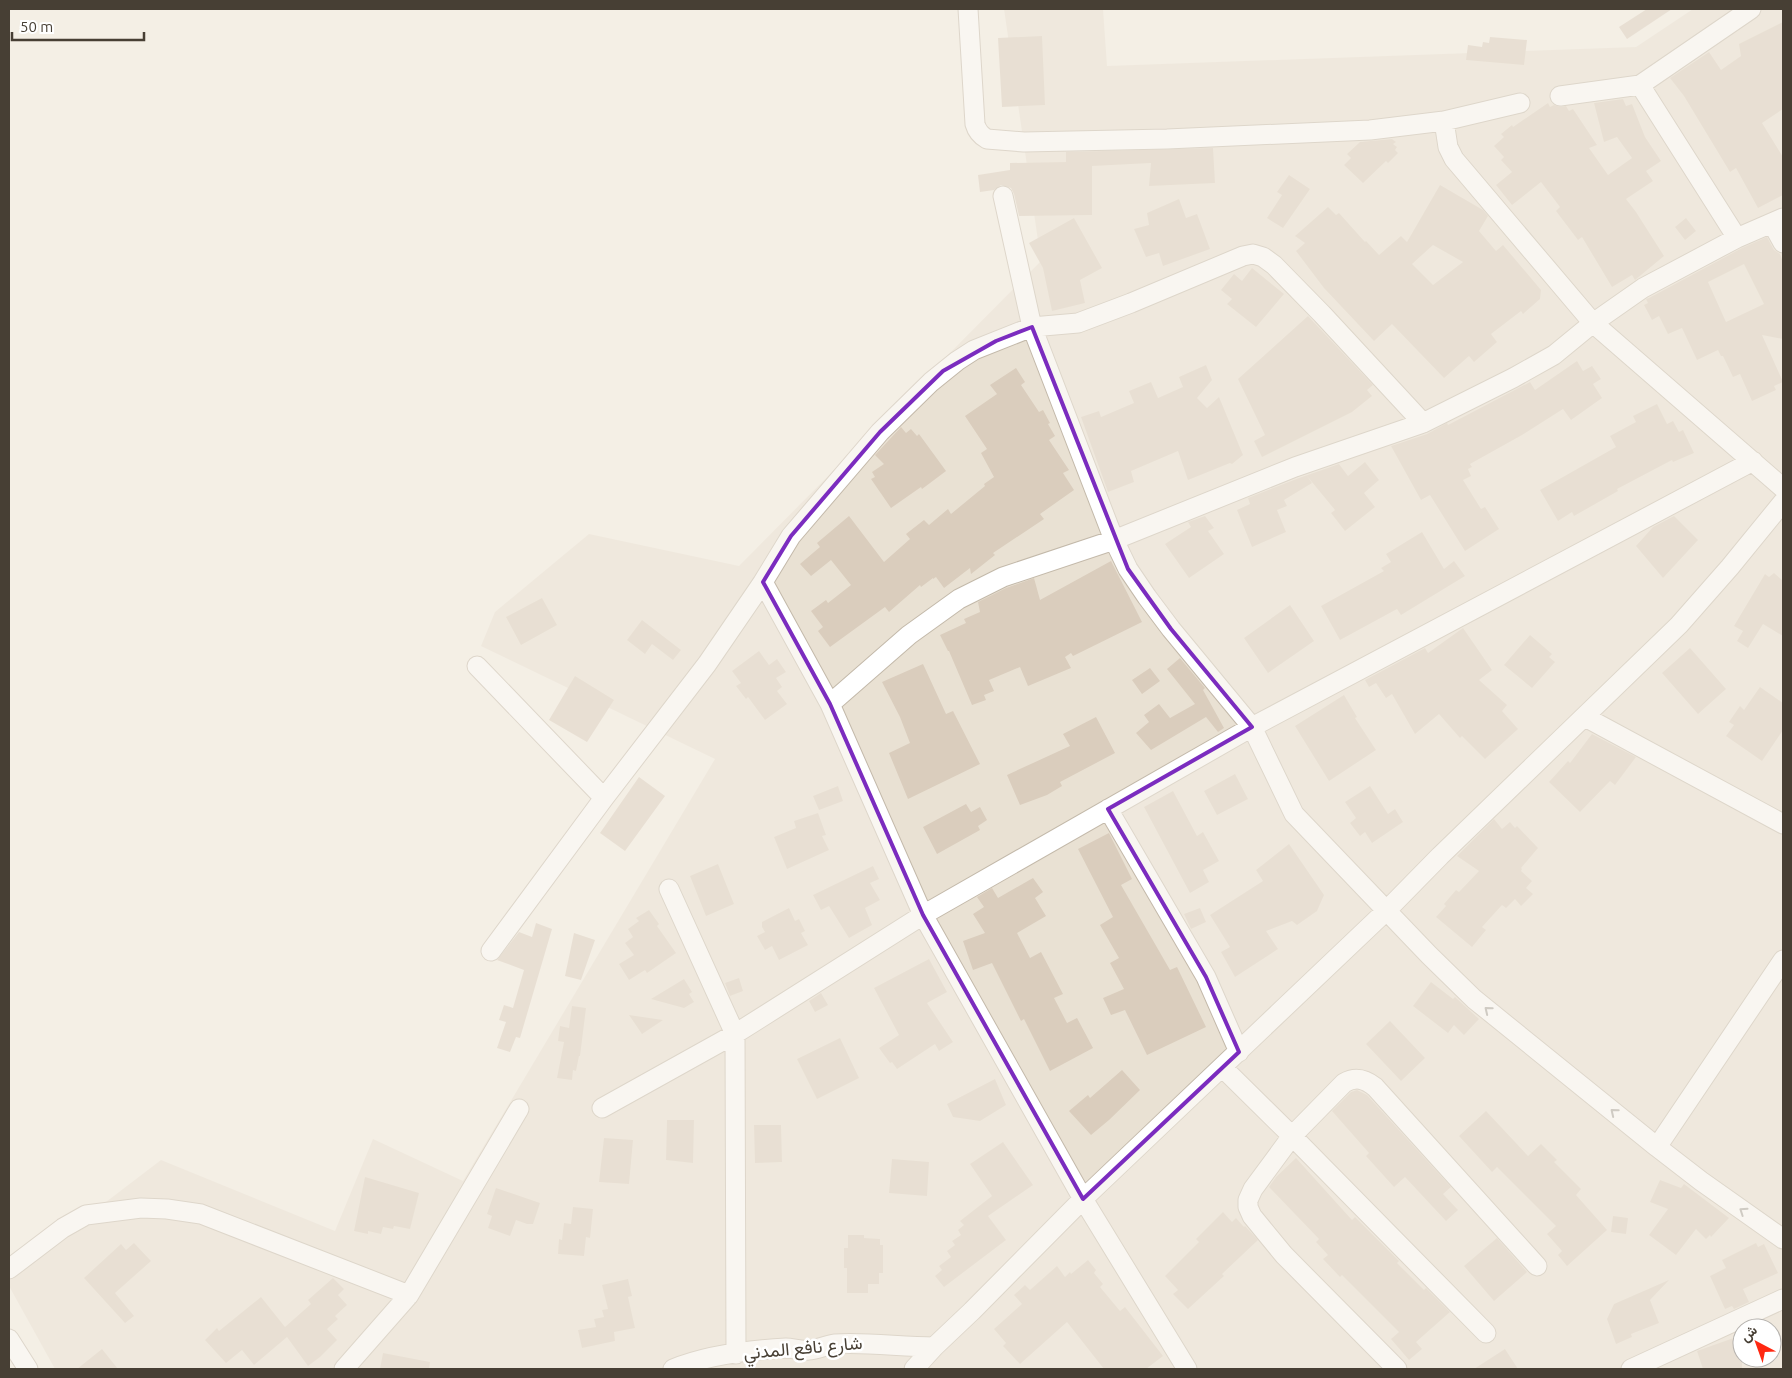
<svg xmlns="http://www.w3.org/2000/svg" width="1792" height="1378" viewBox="0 0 1792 1378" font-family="Ubuntu,Vazirmatn,sans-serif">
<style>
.residential{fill:#e9e1d3;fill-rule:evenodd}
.building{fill:#dacdbd;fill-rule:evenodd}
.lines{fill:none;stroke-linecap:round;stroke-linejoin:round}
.minor-casing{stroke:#c3b9aa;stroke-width:21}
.minor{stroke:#fff;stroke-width:19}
.oneway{stroke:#a39f9a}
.marked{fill:none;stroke:#7b2cbf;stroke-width:4;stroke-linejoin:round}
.labels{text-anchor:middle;stroke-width:5;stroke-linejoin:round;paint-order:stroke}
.street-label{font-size:18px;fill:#473f34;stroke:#fff}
</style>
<rect width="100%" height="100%" fill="#f4efe5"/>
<!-- residential -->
<path class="residential" d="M1004 9H1103L1107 66 1636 47 1693 9H1783V1369H55L9 1286V1276L161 1160 335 1231 373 1139 463 1181 715 759 481 646 495 612 589 534 739 566 1041 261ZM1742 1328H1772V1358H1742Z"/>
<!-- building -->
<path class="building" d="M1647 9H1672L1627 39 1619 27Z
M1783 22V109L1762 123 1783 157V195L1758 208 1736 168 1730 172 1684 96 1670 78 1709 52 1721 70 1741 56 1739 44Z
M1042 36 1045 105 1002 107 998 38Z
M1490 37 1527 40 1524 65 1466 60 1468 45 1482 47 1483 42 1489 43Z
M1623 99 1626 106 1632 104 1645 137 1661 161 1646 171 1653 181 1626 199 1636 212 1664 256 1635 280 1632 275 1612 287 1582 237 1578 240 1556 211 1560 207 1541 182 1512 205 1496 185 1512 172 1501 160 1504 157 1494 146 1504 137 1501 134 1512 125 1513 127 1548 103 1550 107 1554 105 1561 107 1566 106 1569 111 1573 109 1597 145 1589 148 1608 175 1632 158 1617 137 1604 142 1594 103Z
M1392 139 1396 142 1393 144 1397 147 1395 150 1398 153 1388 163 1386 161 1363 183 1344 165 1351 158 1347 154 1360 142Z
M1213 148 1215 183 1149 186 1151 163 1092 166V215L1019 216 1014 194 1011 188 1001 185 994 190 980 192 978 175 1010 170V163L1066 162V152Z
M1289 175 1310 189 1283 228 1267 218 1282 195 1277 192Z
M1440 185 1483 210 1488 216 1479 231 1496 251 1503 245 1541 290 1540 299 1523 314 1521 311 1491 334 1497 342 1474 362 1469 356 1444 378 1392 324 1374 341 1324 288 1296 251 1305 243 1295 236 1328 207 1336 215 1339 213 1365 242 1366 241 1379 255 1401 236 1407 242ZM1433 245 1463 262 1433 285 1412 264Z
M1179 199 1186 218 1197 214 1210 249 1163 266 1159 253 1146 257 1134 229 1149 225 1147 213Z
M1074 218 1102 268 1080 280 1085 303 1052 311 1043 268 1029 243Z
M1686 218 1696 231 1685 240 1675 227Z
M1767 237 1774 250 1780 254 1783 262V339L1762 335 1783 382 1774 386 1776 390 1752 401 1740 374 1733 377 1723 356H1721L1718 350 1697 360 1682 328 1668 334 1659 316 1652 320 1644 305 1648 303 1646 299 1649 298 1742 248ZM1744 264 1764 304 1726 322 1708 282Z
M1252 268 1284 294 1256 327 1227 304 1232 299 1221 290 1234 274 1242 281Z
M1308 316 1373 385 1367 390 1372 396 1352 412 1262 457 1254 441 1265 435 1238 379Z
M1577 361 1583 371 1592 366 1601 379 1593 384 1602 398 1571 420 1563 409 1522 435 1470 464 1472 467 1468 469 1471 476 1463 480 1481 509 1485 507 1499 529 1465 551 1430 495 1421 500 1391 446 1427 434 1447 423 1448 425 1530 382 1535 390Z
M1206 365 1212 380 1197 398 1207 408 1219 397 1243 455 1232 464 1230 463 1188 480 1178 451 1131 471 1134 482 1108 492 1081 417 1099 411 1101 417 1134 403 1129 391 1151 382 1158 398 1183 387 1179 377Z
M1016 368 1025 382 1021 385 1039 412 1043 410 1050 423 1048 424 1055 436 1049 440 1069 470 1063 473 1074 490 1040 514 1044 519 993 553 995 555 971 574 970 568 944 588 936 577 933 579V578L921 587 920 585 889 612 885 607 830 647 818 631 823 627 811 611 826 600 828 603 851 585 831 560 811 576 800 564 820 547 817 543 849 516 884 562 910 539 906 534 924 520 929 525 948 509 951 514 985 486 984 484 994 477 981 453 987 449 965 416 997 394 990 385Z
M1657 404 1667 424 1673 421 1679 432 1683 430 1694 453 1673 462 1672 460 1617 489 1618 491 1574 516 1572 512 1558 521 1540 490 1616 447 1610 436 1636 422 1633 416Z
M901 427 906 433 911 429 917 436 919 434 946 471 922 489 921 487 891 508 871 479 875 477 872 472 884 464 875 455Z
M1365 462 1379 480 1364 493 1375 507 1345 531 1331 513 1335 510 1307 476 1312 483 1284 500 1287 506 1277 510 1286 532 1252 547 1237 510 1250 504 1248 498 1299 478 1339 464 1348 476Z
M1205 516 1214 528 1208 531 1224 554 1189 578 1165 544 1191 527 1188 522Z
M1674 516 1698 540 1663 578 1636 546 1653 527Z
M1422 532 1444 569 1454 561 1465 576 1401 615 1397 609 1340 640 1321 606 1384 571 1381 568 1391 562 1386 554Z
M1111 561 1142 622 1073 656 1071 653 1065 657 1071 668 1028 686 1020 667 989 680 994 691 984 695 986 700 972 705 949 651H948L940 635 966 623 964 619 980 612 978 602 1006 588 1034 578 1040 600Z
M1774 573 1783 581V636L1763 624 1748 648 1737 641 1743 631 1734 626 1765 574 1769 577Z
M542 598 557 625 521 645 506 617Z
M1290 605 1314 641 1268 673 1244 638Z
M642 620 681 650 673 660 652 644 645 654 627 640Z
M1463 628 1492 670 1479 680 1507 705 1502 711 1518 729 1485 759 1462 736 1460 738 1439 714 1415 734 1392 694 1386 698 1376 683 1369 687 1365 680 1425 648 1428 653Z
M1530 635 1552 654 1549 657 1555 662 1532 688 1504 665Z
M1690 648 1726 689 1698 714 1662 673Z
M759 651 769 665 777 659 786 672 776 678 782 687 777 691 787 704 765 720 748 697 746 699 736 686 741 683 732 671Z
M1180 658 1205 688 1203 690 1224 728 1218 732 1206 717 1151 750 1136 733 1149 722 1144 715 1159 704 1170 718 1195 704 1167 669Z
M923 664 946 714 953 711 980 764 908 799 889 753 910 743 900 717 882 682Z
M1150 668 1160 681 1142 694 1132 680Z
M575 676 614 700 587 742 549 720Z
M1760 687 1783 703V730L1762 761 1726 736 1734 725 1729 722 1740 706 1744 710Z
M1344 695 1357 717 1355 718 1376 750 1329 781 1295 726Z
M1096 717 1115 753 1060 782 1062 786 1047 795 1020 805 1007 775 1070 746 1063 734Z
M1592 734 1636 757 1615 785 1610 781 1580 812 1549 782 1568 761 1570 763Z
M1235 774 1248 799 1217 815 1204 791Z
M639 777 665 796 625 851 600 833Z
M838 786 843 801 819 810 813 796Z
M1370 786 1388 814 1395 809 1403 822 1372 843 1365 832 1360 836 1350 823 1356 818 1345 802Z
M1173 791 1197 836 1203 832 1219 861 1203 870 1209 882 1190 893 1144 807Z
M966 804 971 812 980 807 987 820 978 826 980 830 937 854 923 827Z
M818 813 826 835 822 836 829 850 787 869 774 837 796 828 794 821Z
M1494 819 1502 829 1510 822 1515 828 1517 826 1538 848 1521 868 1522 869 1521 871 1532 881 1526 888 1533 894 1521 906 1515 899 1506 908 1502 905 1482 927 1486 930 1472 947 1436 917 1446 906 1444 904 1456 890 1459 892 1479 871 1457 856Z
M1109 833 1132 879 1121 885 1170 970 1177 967 1206 1027 1147 1055 1125 1010 1111 1015 1103 998 1124 989 1110 963 1119 958 1100 925 1113 917 1078 849Z
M1289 844 1324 895 1317 911 1297 925 1292 921 1266 931 1278 949 1235 977 1221 952 1230 947 1210 915 1263 881 1256 870Z
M718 864 734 904 706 916 690 876Z
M873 866 879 879 870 883 880 900 865 908 872 925 849 938 829 906 821 910 813 895Z
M1033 878 1043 892 1035 898 1046 916 1017 933 1030 958 1041 952 1063 994 1054 998 1067 1023 1077 1018 1093 1048 1050 1071 1024 1019 1021 1021 992 963 973 970 963 941 985 933 973 914 984 907 977 897 992 888 998 898Z
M789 908 795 921 799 919 805 931 801 933 808 945 779 960 772 946 765 950 757 936 765 932 762 927V922Z
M1200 908 1206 922 1191 929 1184 914Z
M649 910 659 924 657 926 676 953 647 973 645 970 629 980 619 964 634 955 625 943 633 937 628 929 639 921 636 918Z
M536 923 552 929 520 1038 516 1037 510 1052 497 1048 506 1022 499 1020 504 1005 513 1008 524 970 497 960 519 932 532 937Z
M574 933 595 940 581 980 565 976Z
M929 959 947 992 927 1003 953 1042 939 1051 935 1044 897 1069 892 1062 890 1063 879 1048 899 1035 874 988Z
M739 978 743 991 730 996 725 983Z
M684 979 692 992 689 994 694 1002 684 1008 651 999Z
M1431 982 1453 999 1455 997 1479 1019 1464 1035 1454 1025 1448 1033 1413 1006Z
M821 993 828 1005 815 1012 809 1001Z
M572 1006 586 1008 580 1056H579L576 1071 573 1070 572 1080 557 1078 564 1042 558 1041 560 1026 569 1028Z
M629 1015 663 1020 642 1034Z
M1390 1021 1425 1058 1401 1081 1366 1044Z
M840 1038 859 1078 817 1099 797 1059Z
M1122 1070 1140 1090 1109 1120 1091 1135 1069 1111 1088 1095 1090 1098Z
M995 1079 1006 1105 980 1121 953 1117 947 1104Z
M1357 1090 1367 1095 1451 1187 1443 1194 1458 1210 1446 1221 1405 1177 1394 1187 1366 1156 1369 1153 1332 1111 1351 1092Z
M1486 1111 1528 1156 1541 1144 1557 1160 1554 1162 1581 1189 1576 1195 1607 1230 1567 1266 1558 1255 1562 1251 1547 1234 1556 1226 1497 1167 1492 1172 1459 1136Z
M667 1120H694L693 1163 666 1160Z
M754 1125H781L782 1162 755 1163Z
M604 1138 633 1140 629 1184 599 1182Z
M1003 1142 1033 1185 988 1216 1006 1240 944 1287 935 1276 942 1270 939 1266 951 1257 947 1251 955 1245 952 1241 961 1235 958 1230 964 1225 960 1221 992 1196 970 1164Z
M1296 1158 1352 1220 1355 1217 1399 1261 1397 1263 1424 1290 1426 1288 1450 1312 1416 1342 1422 1349 1409 1360 1391 1339 1399 1332 1342 1275 1340 1277 1323 1259 1328 1255 1316 1242 1319 1239 1269 1187 1276 1177Z
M892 1159 929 1162 927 1196 889 1193Z
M365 1177 419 1193 410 1229 394 1226 393 1229 383 1227 381 1234 368 1231V1234L354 1231Z
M1660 1180 1681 1188 1684 1184 1729 1218 1711 1237 1710 1235 1706 1239 1696 1229 1676 1255 1649 1235 1668 1209 1650 1202Z
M496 1188 540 1203 533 1224H527L516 1220 510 1236 488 1228 492 1216 487 1214Z
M573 1207 593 1209 590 1238 586 1237 584 1256 558 1254 559 1239 562 1240 564 1223 571 1224Z
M1223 1212 1232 1222 1236 1218 1244 1227 1245 1226 1258 1240 1222 1274 1224 1276 1188 1309 1173 1294 1178 1290 1165 1276 1199 1242 1196 1239Z
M1613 1216 1628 1218 1626 1234 1611 1232Z
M848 1235H864V1238L880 1239V1245H883V1273H879V1284H868V1293H847V1268H844V1248H848Z
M1497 1238 1527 1272 1494 1301 1464 1266Z
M134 1243 151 1261 115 1293 134 1316 125 1323 84 1278 121 1244 126 1250Z
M1756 1243 1758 1247 1764 1244 1778 1273 1743 1289 1749 1302 1734 1309 1732 1306 1725 1309 1710 1276 1726 1268 1722 1260Z
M1088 1260 1096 1270 1094 1273 1103 1284 1100 1287 1120 1311 1125 1307 1163 1356 1146 1369H1104L1067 1322 1020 1364 1003 1346 1006 1343 994 1329 1022 1304 1014 1295 1025 1285 1030 1290 1057 1266 1065 1277 1070 1272 1071 1274Z
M333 1278 344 1289 338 1295 347 1305 335 1316 338 1319 327 1329 337 1340 320 1357 308 1366 287 1337 254 1365 242 1350 226 1363 205 1340 217 1328 219 1331 261 1297 285 1327 311 1304 308 1300Z
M628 1279 632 1296 628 1297 635 1328 614 1332 615 1341 582 1348 578 1330 596 1327 594 1319 604 1317 602 1310 608 1309 602 1285Z
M1669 1280 1650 1300 1659 1323 1631 1334 1632 1337 1616 1344 1607 1319 1614 1304Z
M1742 1335V1369H1703L1697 1351Z
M102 1349 118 1369H77Z
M1505 1349 1518 1369H1474Z
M383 1353 430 1362 429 1369H380Z"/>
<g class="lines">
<!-- minor casing -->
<g class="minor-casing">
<path id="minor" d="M968 9 975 124C977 131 980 135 987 139L1024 142 1167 139 1370 130 1444 121 1520 103
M1640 85 1737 238
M1560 96 1640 85 1751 9
M1444 121 1448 147 1454 159 1593 323 1783 488
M1003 196 1032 327 1114 540 1128 569 1147 597 1171 629 1252 727 1294 814 1429 955 1474 999 1657 1147 1701 1181 1783 1239
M1772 223 1783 243
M477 666 604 798
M830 704 763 582 791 536 880 432 931 382 957 361 974 350 1032 327 1078 323 1131 303 1243 256 1253 254 1263 257 1274 265 1322 314 1423 423
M1585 717 1783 824
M1108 809 1206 977 1239 1052
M669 889 735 1034 736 1354
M491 951 604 798 707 664 763 582
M1223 1068 1292 1136 1486 1333
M602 1108 735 1034 923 915 1252 727 1753 461
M1657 1147 1783 960
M9 1269 63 1228 86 1215 141 1208 167 1209 201 1214 409 1295
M9 1339 28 1369
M344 1369 409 1295 519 1109
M673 1369C707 1355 749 1350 786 1348 793 1348 801 1351 809 1350 817 1350 826 1345 835 1344 868 1342 901 1347 934 1347
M914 1369 934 1347 972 1311 1083 1199 1387 910 1440 856 1679 625 1730 567 1783 502
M1187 1369 1083 1199 923 915 830 704 909 635 959 599 1003 577 1114 540 1295 467 1423 423 1513 378 1554 355 1593 323 1643 288 1737 238 1783 218
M1397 1369 1284 1255 1252 1216 1248 1207V1200L1253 1189 1292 1136 1344 1083C1356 1076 1365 1079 1375 1087L1537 1266
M1631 1369 1783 1299"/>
</g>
<!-- minor -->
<use href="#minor" class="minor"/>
</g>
<!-- one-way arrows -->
<defs><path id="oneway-chevron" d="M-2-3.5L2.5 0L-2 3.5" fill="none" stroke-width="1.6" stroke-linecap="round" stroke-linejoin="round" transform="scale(1.25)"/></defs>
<g class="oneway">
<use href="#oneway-chevron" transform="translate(1488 1010) rotate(-141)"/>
<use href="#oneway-chevron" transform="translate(1614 1112) rotate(-141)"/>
<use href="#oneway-chevron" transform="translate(1743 1211) rotate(-146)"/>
</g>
<!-- marked area -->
<path d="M0 0H1792V1378H0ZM1032 327 1128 569 1171 629 1252 727 1108 809 1206 977 1239 1052 1083 1199 923 915 830 704 763 582 791 536 880 432 943 371 996 341Z" fill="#f4efe5" fill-opacity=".55" fill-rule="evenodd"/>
<path class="marked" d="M1032 327 1128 569 1171 629 1252 727 1108 809 1206 977 1239 1052 1083 1199 923 915 830 704 763 582 791 536 880 432 943 371 996 341Z"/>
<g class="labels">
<!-- street labels -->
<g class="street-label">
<text transform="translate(803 1348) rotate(-5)" y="6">شارع نافع المدني</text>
</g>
</g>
<!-- border -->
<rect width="1792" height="1378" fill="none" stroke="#473f34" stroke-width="20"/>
<!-- north arrow -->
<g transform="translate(1757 1343) rotate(319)"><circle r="24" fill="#ffffff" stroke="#b5b2ae"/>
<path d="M0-4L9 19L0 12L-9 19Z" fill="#ff2811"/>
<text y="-8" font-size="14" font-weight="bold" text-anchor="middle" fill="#473f34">ش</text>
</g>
<!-- scale -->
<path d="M12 32v8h132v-8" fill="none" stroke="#473f34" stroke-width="2.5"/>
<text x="20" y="32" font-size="15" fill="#473f34" stroke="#ffffff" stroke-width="4" paint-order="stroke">50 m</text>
</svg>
